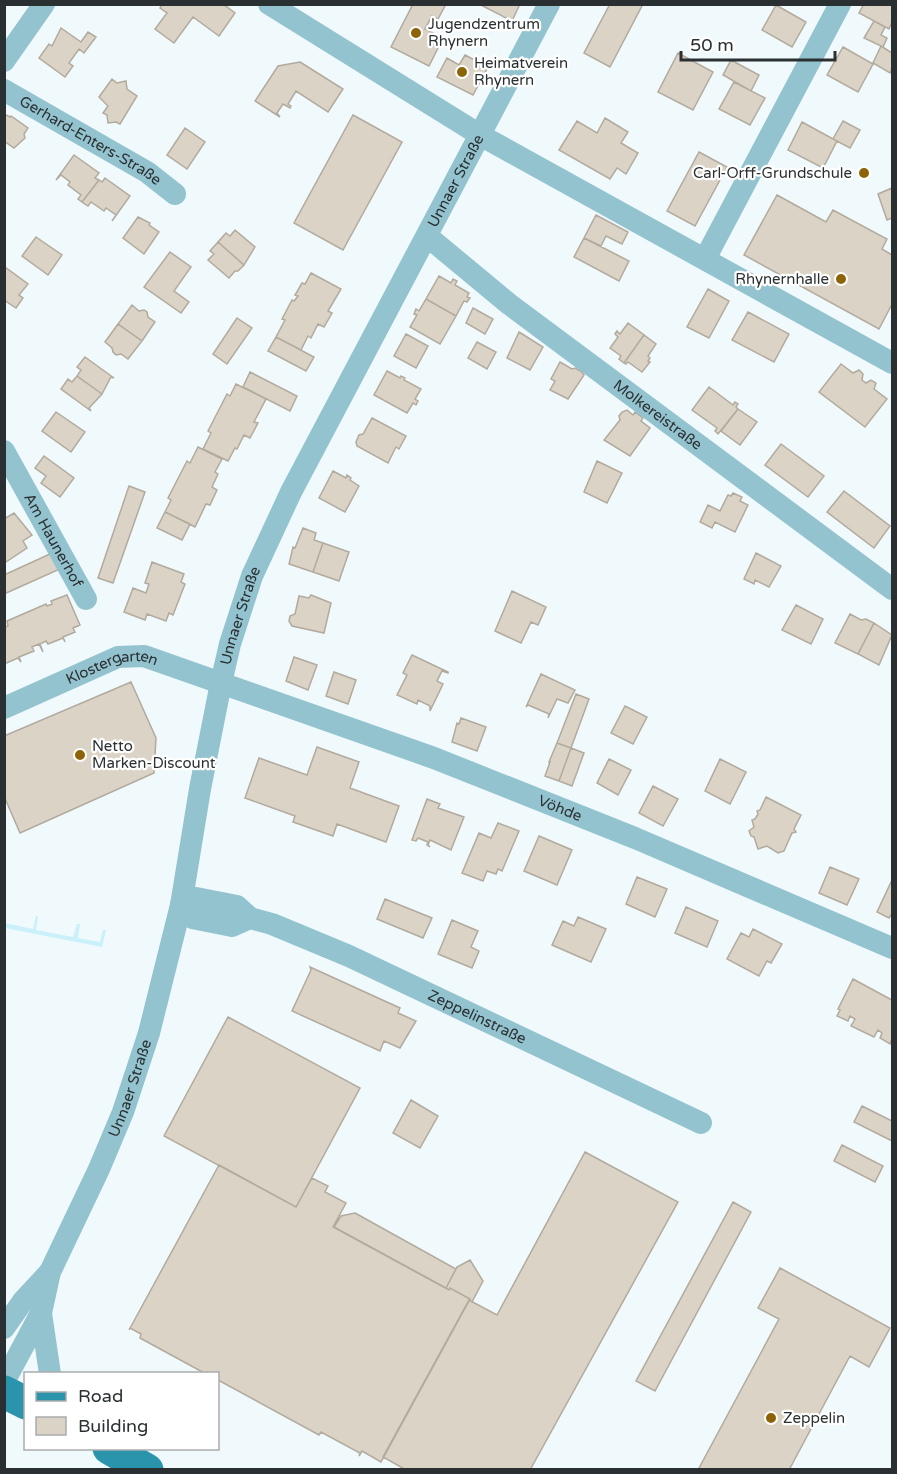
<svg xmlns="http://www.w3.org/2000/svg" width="897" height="1474" viewBox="0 0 897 1474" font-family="'Varela Round',sans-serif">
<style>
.green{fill:#caf0fa}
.building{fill:#dbd3c5;stroke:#b2aa9d;stroke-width:1.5}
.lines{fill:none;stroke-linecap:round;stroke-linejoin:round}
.minor{stroke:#94c3d0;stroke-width:22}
.primary{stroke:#2a94ad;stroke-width:33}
.poi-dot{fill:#8d6307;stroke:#fff;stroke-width:2}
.labels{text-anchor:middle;stroke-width:4.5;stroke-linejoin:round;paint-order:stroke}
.poi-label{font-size:15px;fill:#2a3032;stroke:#fff;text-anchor:start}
.street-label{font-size:15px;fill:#2a3032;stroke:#fff}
</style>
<rect width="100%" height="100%" fill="#f0fafd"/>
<!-- green -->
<path class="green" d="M36 916H38L36 930 73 937 77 924H80L78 938 100 942 103 930H106L102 947 5 928V923L33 929Z"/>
<!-- building -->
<path class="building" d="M162 4H223L235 13 219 36 193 17 174 43 155 29 167 13 160 8Z
M413 4H446L438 19 432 16 425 29 443 38 429 66 391 47Z
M479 4H520L512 21Z
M610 4H643L610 67 584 53Z
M864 4H892V22L889 29 859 13Z
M776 5 806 22 792 47 762 30Z
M874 21 885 27 881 35 887 38 883 47 864 38Z
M61 28 81 42 88 32 96 37 84 53 79 49 69 63 73 66 65 77 39 58 49 44 52 46Z
M881 46 892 53V68L890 73 873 63Z
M843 47 873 64 858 92 827 75Z
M678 53 713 72 693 110 658 92Z
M465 55 488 67 473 95 437 77 447 58 459 65Z
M731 60 759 75 751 91 723 75Z
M300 62 343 89 328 112 296 91 288 104 291 106 290 108 283 104 277 113 280 117 255 101 278 66Z
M112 79 117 83 126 81 127 89 137 96 120 124 116 122 108 123 107 115 103 113 108 106 99 97Z
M734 82 765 98 750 125 719 109Z
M4 114 10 117 11 116 28 128 24 134 25 138 14 148 4 141Z
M353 115 402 142 343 250 294 223Z
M605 118 628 132 621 143 638 153 626 174 617 168 610 179 559 150 577 121 597 133Z
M843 121 860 130 850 148 833 139Z
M802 122 837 141 823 168 788 150Z
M185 128 205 142 187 169 167 155Z
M699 152 727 167 695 226 667 211Z
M74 155 99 173 95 178 99 180 82 202 78 199 81 195 68 185 70 182 61 175 56 180Z
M105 178 130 196 112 221 116 215 106 208 104 211 91 202 88 206 82 202 99 180 102 182Z
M892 188V218L887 220 878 194Z
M777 195 826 222 833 210 887 239 882 249 892 255V304L879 329 744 255Z
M596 215 628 232 622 244 606 236 601 246 584 238Z
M138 217 150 223 149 225 159 232 144 254 123 238Z
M235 230 255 247 244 265 218 242 226 233 230 236Z
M36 237 62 255 48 275 22 256Z
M584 238 629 261 619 281 574 257Z
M218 242 244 265 238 271H235L229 278 208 260 214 254 210 251Z
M170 252 191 267 174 291 189 302 181 313 144 287Z
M5 267 28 284 19 295 23 298 16 308 4 300Z
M311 273 341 289 328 311 332 313 324 327 318 324 311 338 308 336 301 350 276 337 285 320 282 319 292 300 294 301 298 296 295 295 302 283 305 284Z
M439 276 451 283 453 279 457 281 455 285 469 293 467 297 470 298 467 302 464 301 456 316 426 299Z
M708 289 729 301 709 338 687 327Z
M426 299 456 316 440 344 410 327 417 315 414 314 416 309 419 311Z
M132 305 139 311 144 310 147 312 148 317 155 322 142 341 118 324Z
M473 308 493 319 485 334 466 323Z
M748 312 789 334 774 362 732 340Z
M237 318 252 328 227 364 213 354Z
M628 323 644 335 624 363 619 359 621 356 610 348 618 337 615 334 617 331 620 334Z
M118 324 142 341 128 359 121 354 116 355 113 352 112 348 105 342Z
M519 332 543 347 530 370 507 358Z
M406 334 428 346 416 368 394 356Z
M644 335 656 344 648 356 650 358 648 361 650 362 642 372 628 362 626 364 624 363Z
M276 337 314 357 306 371 268 351Z
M477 342 496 352 487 369 468 358Z
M85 357 114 378 111 377 102 394 77 376 81 370 77 367Z
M560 362 572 369 575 368 582 372 584 375 568 399 550 390 555 381 551 379Z
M841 364 853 373 859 370 863 374 862 380 866 383 871 380 876 383 874 389 887 399 865 427 819 392Z
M387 371 400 378 401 376 405 378 404 380 421 389 415 399 418 401 416 405 413 403 407 413 374 395Z
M250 372 297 396 290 411 243 387Z
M77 376 102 394 89 408 91 411 61 389 68 379 72 382Z
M236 384 266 399 254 422 258 423 250 438 244 435 237 449 235 448 228 461 203 449 211 433 208 431 227 394 230 396Z
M709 387 733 405 735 402 738 404 736 407 738 409 718 434 715 431 717 428 692 410Z
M738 409 757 422 740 445 721 431Z
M627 410 633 415 635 412 643 418 641 421 650 428 630 456 604 440 620 420 619 416 622 412Z
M56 412 85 432 71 452 42 431Z
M372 418 406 436 399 449 396 447 388 463 357 446 356 442 359 435 363 434Z
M781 444 824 476 808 497 765 465Z
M198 447 222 459 215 472 218 474 212 487 217 490 210 505 206 504 195 527 165 512 171 500 168 498 187 461 190 463Z
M44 456 74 478 60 497 41 483 46 476 35 468Z
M597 461 622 473 607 503 584 492Z
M333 471 346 478 347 475 351 478 350 480 359 486 345 512 319 498Z
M129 486 145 492 113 583 98 578Z
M844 491 890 526 874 548 827 512Z
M733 493 742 497 740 501 748 505 735 532 715 522 712 528 700 522 708 505 720 511 728 495 731 496Z
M165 512 190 524 182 540 157 528Z
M14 513 32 535 23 541 27 548 6 562 4 559V519Z
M303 528 316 533 314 540 323 543 313 572 289 564 293 547 295 548Z
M323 543 349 552 339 581 313 572Z
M52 553 60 569 4 594V575Z
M756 553 781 566 769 587 755 580 754 584 744 579Z
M152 562 184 574 181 582 185 584 173 615 169 613 166 621 147 614 145 620 124 612 133 588 146 593 149 584 145 583Z
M512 591 546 607 538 625 531 622 521 643 495 631Z
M67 595 80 625 73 628 75 632 63 637 65 642 63 638 48 644 46 641 40 644 43 652 39 644 32 647 34 651 19 657 21 662 18 658 4 664V627L8 626 7 621 46 604 47 606 52 604 51 601Z
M311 595 331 603 324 633 292 626 289 621 290 616 295 614 299 596 309 598Z
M796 605 823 619 811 644 782 630Z
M850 614 861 620 866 619 874 623 858 654 835 643Z
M874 623 892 635 879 665 858 654Z
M412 655 448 672V673L442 671 437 681 443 684 430 711V706L418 700 417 704 397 695 407 675 403 673Z
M294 657 317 665 308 690 286 681Z
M334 672 356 680 348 704 326 696Z
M541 674 575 690 568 703 557 699 548 718 549 714 528 705 526 707Z
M131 682 156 738 154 773 20 833 4 796V736Z
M576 694 589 699 571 748 557 743Z
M625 706 647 717 633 744 611 733Z
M461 718 486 727 477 751 452 742 457 723 459 724Z
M557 743 571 748 559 781 545 776 550 762H549Z
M317 747 359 762 350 788 399 806 386 842 337 824 333 836 293 822 295 816 245 798 259 758 307 775Z
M571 748 584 753 572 786 559 781Z
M609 759 631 770 618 795 597 783Z
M720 759 746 772 730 804 705 791Z
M653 786 678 799 663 826 639 813Z
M766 797 801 815 794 829 796 832 792 833 784 851 778 853 767 846 758 849 754 837 751 836 749 831 754 827 752 820 755 819 758 814 757 811 760 810Z
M427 799 440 804 438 808 464 817 451 850 430 840 428 845 430 847 427 845 428 842 418 838 416 841 412 840Z
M498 823 519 831 502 871 498 869 496 874 487 871 483 881 462 873 479 833 491 838Z
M539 836 572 850 557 885 524 871Z
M830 867 859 879 847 905 819 893Z
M637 877 667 889 655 917 626 904Z
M892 880V916L891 915 889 918 877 912Z
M385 899 432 918 423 938 377 919Z
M686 907 718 921 707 947 675 933Z
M578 917 606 929 591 962 552 945 563 921 574 926Z
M452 920 478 931 471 947 479 951 472 968 438 954Z
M753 929 782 944 771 963 767 961 759 976 727 959 741 933 749 937Z
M310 967 400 1008 398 1013 416 1021 400 1048 384 1041 380 1051 292 1011 311 970Z
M853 979 892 1000V1038L890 1044 880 1038 882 1033 878 1030 874 1037 851 1026 855 1019 850 1016 848 1021 837 1016 840 1010 838 1009Z
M228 1017 360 1088 296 1207 164 1136Z
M411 1100 438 1116 420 1148 393 1133Z
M862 1106 892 1121V1141L854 1122Z
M842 1145 883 1166 875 1182 834 1161Z
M585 1152 678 1202 530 1470H406L383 1457 469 1300 497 1315Z
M219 1165 296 1207 312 1178 328 1186 325 1192 346 1203 333 1227 449 1290 450 1288 470 1299 381 1462 362 1451 359 1456 360 1453 321 1432 319 1435 218 1380V1374H206L140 1338 141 1334 130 1328 129 1330Z
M733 1202 751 1212 655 1391 636 1381Z
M355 1213 456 1269 446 1288 334 1227 341 1216Z
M470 1260 483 1281 472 1302 469 1300 470 1299 450 1288 449 1290 446 1288 457 1267Z
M780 1268 890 1328 869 1367 850 1356 789 1470H698L779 1319 758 1308Z"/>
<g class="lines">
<!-- minor -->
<g class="minor">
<path d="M269 4 480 135 892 363"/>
<path d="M4 61 44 4"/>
<path id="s1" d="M4 90 147 172 175 194"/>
<path id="s2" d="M427 236 509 304 892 589"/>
<path d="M705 259 840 4"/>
<path id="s3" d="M4 451 86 599"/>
<path id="s4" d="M4 708 118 657 144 656 434 758 635 838 892 948"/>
<path id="s5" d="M181 905 196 898 237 906 250 918 272 924 349 956 701 1123"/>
<path d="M181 905 192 918 232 926 250 918"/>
<path d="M41 1313 50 1374"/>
<path d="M4 1328 23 1301 49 1273"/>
<path id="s6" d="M4 1382 41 1313 50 1272 99 1169 123 1112 149 1033 181 905 200 789 221 683 230 644 252 576 291 492 549 4"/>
</g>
<!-- primary -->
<path class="primary" d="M4 1392 26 1403
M109 1448 147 1470"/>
</g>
<!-- markers -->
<g class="poi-dot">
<circle cx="416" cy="33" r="6"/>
<circle cx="462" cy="72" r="6"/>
<circle cx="864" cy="173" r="6"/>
<circle cx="841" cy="279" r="6"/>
<circle cx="80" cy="755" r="6"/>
<circle cx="771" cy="1418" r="6"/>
</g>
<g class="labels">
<!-- poi labels -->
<g class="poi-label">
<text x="428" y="29">Jugendzentrum<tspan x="428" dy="17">Rhynern</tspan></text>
<text x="474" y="68">Heimatverein<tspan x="474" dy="17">Rhynern</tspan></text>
<text x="852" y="178" text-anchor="end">Carl-Orff-Grundschule</text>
<text x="829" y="284" text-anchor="end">Rhynernhalle</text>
<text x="92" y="751">Netto<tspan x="92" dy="17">Marken-Discount</tspan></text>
<text x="783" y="1423">Zeppelin</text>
</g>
<!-- street labels -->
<g class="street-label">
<text dy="5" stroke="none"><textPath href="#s1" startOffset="100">Gerhard-Enters-Straße</textPath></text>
<text dy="5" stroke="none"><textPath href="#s6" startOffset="1293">Unnaer Straße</textPath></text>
<text dy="5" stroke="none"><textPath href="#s2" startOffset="292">Molkereistraße</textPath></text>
<text dy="5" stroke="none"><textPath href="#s3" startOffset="102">Am Haunerhof</textPath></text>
<text dy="5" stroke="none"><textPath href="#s6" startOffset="807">Unnaer Straße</textPath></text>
<text dy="5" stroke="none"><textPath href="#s4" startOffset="117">Klostergarten</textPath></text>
<text dy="5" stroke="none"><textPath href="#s4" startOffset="594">Vöhde</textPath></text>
<text dy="5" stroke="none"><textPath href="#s5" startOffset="324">Zeppelinstraße</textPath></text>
<text dy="5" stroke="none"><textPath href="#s6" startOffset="321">Unnaer Straße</textPath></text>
</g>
</g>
<!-- border -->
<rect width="897" height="1474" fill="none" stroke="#2a3032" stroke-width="12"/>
<!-- legend -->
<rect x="24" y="1372" width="195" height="78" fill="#ffffff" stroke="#aaacad" stroke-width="1.5"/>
<rect x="36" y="1392" width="30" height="9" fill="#2a94ad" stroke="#aaacad" stroke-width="1.5"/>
<text x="78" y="1402" font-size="18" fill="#2a3032">Road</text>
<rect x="36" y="1417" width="30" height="18" fill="#dbd3c5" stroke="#aaacad" stroke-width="1.5"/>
<text x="78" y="1432" font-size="18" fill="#2a3032">Building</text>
<!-- scale -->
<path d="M681 51v9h154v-9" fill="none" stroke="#2a3032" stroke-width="3"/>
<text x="690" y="51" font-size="18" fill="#2a3032" stroke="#ffffff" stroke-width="4.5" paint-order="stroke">50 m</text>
</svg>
